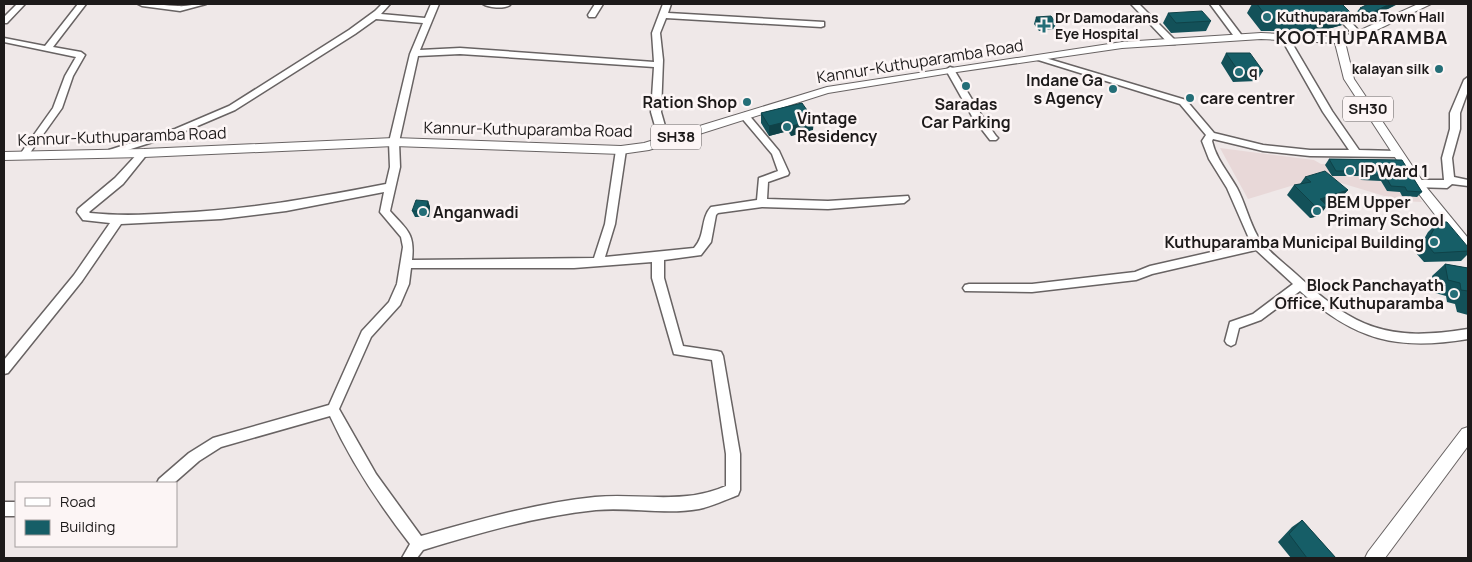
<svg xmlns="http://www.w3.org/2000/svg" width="1472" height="562" viewBox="0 0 1472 562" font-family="Manrope,sans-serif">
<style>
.built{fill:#e8d8d8}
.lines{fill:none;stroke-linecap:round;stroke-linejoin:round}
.minor-casing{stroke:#686363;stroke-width:3}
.major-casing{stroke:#686363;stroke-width:2}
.minor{fill:#fff;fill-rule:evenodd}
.major{fill:#fff;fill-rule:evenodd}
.wall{fill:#135159}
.shaded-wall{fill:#0f4248}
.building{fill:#165e67;stroke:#0f4248}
.poi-dot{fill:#246e77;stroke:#fcf5f5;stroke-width:2}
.labels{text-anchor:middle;stroke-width:5;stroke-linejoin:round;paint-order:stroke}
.far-poi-label{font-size:14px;font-weight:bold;fill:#1d1a1a;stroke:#fcf5f5;text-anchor:start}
.shield{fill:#fcf5f5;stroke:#605c5c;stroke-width:1}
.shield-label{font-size:15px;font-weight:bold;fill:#1d1a1a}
.street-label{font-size:16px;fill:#1d1a1a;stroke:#fcf5f5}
.poi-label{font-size:16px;font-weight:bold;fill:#1d1a1a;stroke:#fcf5f5;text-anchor:start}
.far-district-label{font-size:18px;font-weight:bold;letter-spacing:1px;fill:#1d1a1a;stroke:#fcf5f5}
</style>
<rect width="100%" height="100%" fill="#efe8e8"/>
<!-- built -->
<path class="built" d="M1220 148 1314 160 1321 164 1397 163 1422 202 1401 201 1321 177 1248 199Z"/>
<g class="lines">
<!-- minor casing -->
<g class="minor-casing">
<path id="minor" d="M17 4H25L7 23H4V17Z
M78 4H86L53 47 81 52 85 55 73 76 62 108 27 157H21L19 155 21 153 53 108 65 76 76 57 4 42V38L45 46Z
M138 4C151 3 165 6 178 6 187 7 197 3 206 4L180 11 142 6Z
M382 4H390L381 14 425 18 431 4H439L420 50 460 48 654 62 652 33 663 4H671L668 13 824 22V26L821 27 666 18 660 33 663 60 661 112 669 140 664 143 659 140 651 112 654 67 460 54 418 56 399 142 400 167 390 211C407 230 415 233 412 260L594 258 605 224 616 150 621 147 626 150 615 224 605 257 694 248C706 235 700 219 711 207L757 200 759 178 778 171 772 154 740 116 745 113 748 114 779 151 789 173 788 175 768 182 767 199 828 201 908 196 909 199 904 203 828 209 762 207 718 213 716 215 711 242 701 255 664 260V278L683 346 717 351 721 352 723 356 740 454V490L738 495C725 500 713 506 699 509 665 515 630 507 596 510 537 516 479 533 423 550L417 558H402L410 544C379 504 351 462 330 416L221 447 199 461 174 483H157L159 479 189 453 213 438 329 405 362 331 389 302 397 284 403 247 401 237 380 212 384 192 286 211 221 219 121 224 82 281 8 373 4 374V360L74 275 110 223 83 220 77 212 78 209 115 178 140 151 143 150 148 153 123 184 89 212 90 213C118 216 146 215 174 213 247 210 314 198 386 184L390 167 389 142 410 54 423 23 376 19 355 34 235 110 181 133 112 155 107 152 109 150 175 129 229 106 349 30 375 11ZM652 262V278L674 354 712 360 726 454V486C684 505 639 493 595 497 536 503 478 520 421 536L376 474 339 409 371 337 400 305 409 284 411 268H574Z
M483 4H509L510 5C504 9 489 8 483 4Z
M595 4H603L595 17H589L588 15Z
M1131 4H1139L1175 40V44H1169Z
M1210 4H1218L1243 37 1242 39H1236Z
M1326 4H1334L1361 33V37H1355Z
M1285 35 1289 38 1332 111 1359 150 1397 151 1402 154 1397 157 1310 156 1263 151 1213 139 1212 141C1216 159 1228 172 1237 188 1245 203 1249 221 1258 237 1268 252 1283 262 1296 274 1355 329 1388 342 1468 329V339C1396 351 1355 340 1300 291L1261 320 1239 328 1235 344 1231 346 1227 344 1225 341 1230 322 1253 314 1293 284 1256 250 1152 274 1136 280 1032 292 965 291 963 288 965 285 969 284H1032L1135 272 1150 266 1251 243 1227 188 1209 159 1202 141 1206 135 1180 104 1035 59 1039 56 1042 57 1186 100 1214 133 1263 145 1310 150H1349L1323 112 1281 38Z
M950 67 953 68 982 116 996 136 998 138 996 140H990L973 118 946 70Z
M1468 77V91L1460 113V129L1452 158 1454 177 1468 180V186L1452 184 1447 188 1414 187 1413 184 1418 180H1444L1442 158 1450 129V113L1464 80Z
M4 502H16V516H4Z"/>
</g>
<!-- major casing -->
<g class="major-casing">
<path id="major" d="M1418 4H1431L1362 37 1345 42 1354 79 1427 188 1468 238V252L1463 251 1419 194 1344 79 1335 43 1261 39 1122 48 950 73 828 93 649 150 621 154 394 146 144 157 4 160V152L144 149 394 138 621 146 644 143 827 87 1122 42 1261 33 1339 37 1354 33Z
M1468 427V446L1385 558H1365L1368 552 1462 429Z"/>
</g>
<!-- minor -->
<use href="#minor" class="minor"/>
<!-- major -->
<use href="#major" class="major"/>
</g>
<!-- wall -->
<path class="wall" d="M1252 4H1342V25L1310 34 1308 31H1261L1247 13Z
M1396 5 1366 20 1355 14 1360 8Z
M1168 13 1211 21 1206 31 1171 33 1163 23Z
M1036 17 1056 23 1054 29 1039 31 1034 24Z
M1226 53 1263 71 1257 81 1233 82 1221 63Z
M802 103 813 130 791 136 788 131 769 136 761 123V113Z
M1329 159 1402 160 1422 192 1417 197 1402 196 1400 192 1387 191 1381 181 1361 180 1359 176H1332L1325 165Z
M1305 177 1348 190 1339 200 1325 204 1319 216 1310 218 1287 195 1294 185 1300 184Z
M428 201 430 207 429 217H415L412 211Z
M1438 222 1468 251V254L1461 261 1424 262 1416 253 1428 232Z
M1445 264 1468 268V315L1457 312 1455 304 1447 302 1446 296 1435 293 1432 276Z
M1302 520 1336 558H1291L1278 542 1292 527Z"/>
<!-- shaded-wall -->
<path class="shaded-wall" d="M1390 4H1397L1366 20 1371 13Z
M1351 13 1342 25 1310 34 1318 21Z
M814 120 813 130 791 136 792 126Z
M789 121 788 131 769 136V126Z
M1348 190 1339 200 1317 207 1320 199Z
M428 201 430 207 429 217 426 211Z
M1327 206 1319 216 1310 218 1317 208Z"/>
<!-- building -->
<path class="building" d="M1257 4H1342L1351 13 1318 21 1316 19H1268Z
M1368 4H1390L1371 13 1360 8Z
M1202 11 1211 21 1176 23 1168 13Z
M1051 16 1056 23 1041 24 1036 17Z
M1226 53H1250L1263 71 1239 72Z
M802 103 814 120 792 126 789 121 769 126 761 113Z
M1329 159 1402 160 1422 192 1407 191 1405 187 1391 186 1385 175H1366L1363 171H1336Z
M1325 171 1348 190 1320 199 1327 206 1317 208 1294 185 1311 182 1305 177Z
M416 200 428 201 426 211H412Z
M1438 222H1447L1468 247V251L1434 253 1426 243Z
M1445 264 1468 268V291L1461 290 1460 283 1448 280Z
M1302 520 1336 558H1307L1289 534Z"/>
<!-- markers -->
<g class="poi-dot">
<circle cx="1267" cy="17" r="5"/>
<path d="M1041.5 18.5h5v5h5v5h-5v5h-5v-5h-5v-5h5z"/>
<circle cx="1439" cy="69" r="5"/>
<circle cx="1239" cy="72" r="5"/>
<circle cx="966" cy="86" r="5"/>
<circle cx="1113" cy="89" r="5"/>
<circle cx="1190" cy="98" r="5"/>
<circle cx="747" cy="102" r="5"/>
<circle cx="787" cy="127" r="5"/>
<circle cx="1350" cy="171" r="5"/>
<circle cx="1317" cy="211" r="5"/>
<circle cx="423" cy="212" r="5"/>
<circle cx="1434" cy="242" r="5"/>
<circle cx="1454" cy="294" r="5"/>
</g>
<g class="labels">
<!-- far-poi labels -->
<g class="far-poi-label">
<text x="1277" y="22">Kuthuparamba Town Hall</text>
<text x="1055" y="23">Dr Damodarans<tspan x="1055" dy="16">Eye Hospital</tspan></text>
<text x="1429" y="74" text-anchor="end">kalayan silk</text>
<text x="1249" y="77">q</text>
</g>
<!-- shield labels -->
<g class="shield">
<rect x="1343" y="96.5" width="50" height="25" rx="4"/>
<rect x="651" y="124.5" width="50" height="25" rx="4"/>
</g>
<g class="shield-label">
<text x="1368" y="114">SH30</text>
<text x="676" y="142">SH38</text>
</g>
<!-- street labels -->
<g class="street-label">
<text transform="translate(920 61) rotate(-9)" y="6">Kannur-Kuthuparamba Road</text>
<text transform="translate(528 129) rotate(1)" y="6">Kannur-Kuthuparamba Road</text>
<text transform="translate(122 136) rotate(-2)" y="6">Kannur-Kuthuparamba Road</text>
</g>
<!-- poi labels -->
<g class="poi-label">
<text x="1103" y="86" text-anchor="end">Indane Ga<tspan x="1103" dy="18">s Agency</tspan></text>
<text x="1200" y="104">care centrer</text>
<text x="737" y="108" text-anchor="end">Ration Shop</text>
<text x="966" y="110" text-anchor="middle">Saradas<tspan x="966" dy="18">Car Parking</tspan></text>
<text x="797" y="124">Vintage<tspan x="797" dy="18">Residency</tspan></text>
<text x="1360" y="177">IP Ward 1</text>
<text x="1327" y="208">BEM Upper<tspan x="1327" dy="18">Primary School</tspan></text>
<text x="433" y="218">Anganwadi</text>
<text x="1424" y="248" text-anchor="end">Kuthuparamba Municipal Building</text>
<text x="1444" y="291" text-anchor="end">Block Panchayath<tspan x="1444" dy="18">Office, Kuthuparamba</tspan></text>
</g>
<!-- far-district labels -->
<g class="far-district-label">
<text x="1362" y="44">KOOTHUPARAMBA</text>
</g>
</g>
<!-- border -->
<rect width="1472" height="562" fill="none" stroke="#1d1a1a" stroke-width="10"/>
<!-- legend -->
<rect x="15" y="482" width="162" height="65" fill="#fcf5f5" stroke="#a39d9d"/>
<rect x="25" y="498" width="25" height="8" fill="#ffffff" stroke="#a39d9d"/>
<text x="60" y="507" font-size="15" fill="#1d1a1a">Road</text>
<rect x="25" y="520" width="25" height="15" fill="#165e67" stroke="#a39d9d"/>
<text x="60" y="532" font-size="15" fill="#1d1a1a">Building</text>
</svg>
